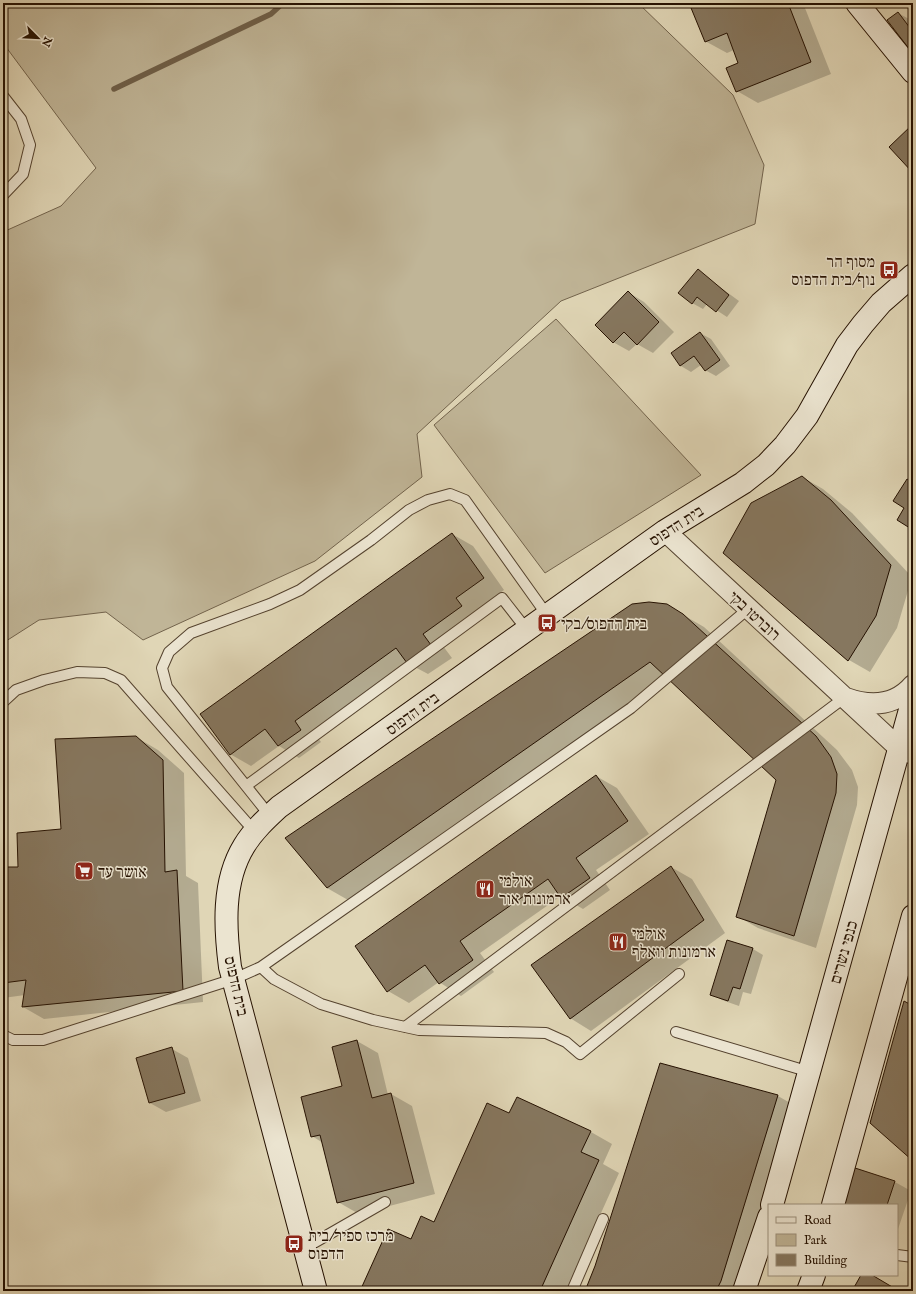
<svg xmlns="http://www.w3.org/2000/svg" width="916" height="1294" viewBox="0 0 916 1294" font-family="'IM FELL English','Frank Ruhl Libre',serif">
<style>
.green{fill:#c0b597;stroke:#72634c}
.shadow{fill:#0003}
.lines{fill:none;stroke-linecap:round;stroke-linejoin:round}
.stream{stroke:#6f5f48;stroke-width:5.5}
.building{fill:#86775f;stroke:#251101}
.lane-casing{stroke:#54422e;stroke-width:12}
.street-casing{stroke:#54422e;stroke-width:22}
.secondary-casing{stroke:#251101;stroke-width:24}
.lane{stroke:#ebe4d0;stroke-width:10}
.street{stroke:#ebe4d0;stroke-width:20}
.secondary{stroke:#ebe4d0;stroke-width:22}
.labels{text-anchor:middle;stroke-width:3;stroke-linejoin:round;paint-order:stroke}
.poi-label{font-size:16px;fill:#251101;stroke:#ebe4d0;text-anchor:start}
.street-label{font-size:16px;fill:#251101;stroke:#ebe4d0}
</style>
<rect width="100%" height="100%" fill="#e0d6b6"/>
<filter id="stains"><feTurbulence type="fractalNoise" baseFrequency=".005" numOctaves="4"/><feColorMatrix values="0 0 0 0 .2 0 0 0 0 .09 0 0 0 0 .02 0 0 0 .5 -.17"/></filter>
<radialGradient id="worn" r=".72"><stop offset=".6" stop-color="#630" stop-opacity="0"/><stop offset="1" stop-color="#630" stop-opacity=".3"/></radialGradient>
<!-- green -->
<path class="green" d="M3 3H638L733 95 764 165 755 224 561 301 417 434 422 477 315 561 143 640 106 612 39 620 3 643V232L61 206 96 168 3 43Z
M556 319 701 475 545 573 434 425Z"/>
<!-- shadow -->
<path class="shadow" d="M690 3H803L831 74 758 103 737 91 740 63 734 50 727 53 705 41Z
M898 13 909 19 913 25V52Z
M698 271 739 301 727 317 707 304 703 309 692 303Z
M628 292 644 302 674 332 653 353 637 344 629 351 613 342Z
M700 333 711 339 730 366 716 376 705 370 701 365 691 372 681 366 672 353Z
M802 477 823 489 852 513 912 577 897 628 870 672 849 660 725 553Z
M452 534 473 546 504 590 477 610 482 618 443 646 452 658 428 674 411 665 315 734 321 742 299 758 279 746 251 766 230 754Z
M666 605 704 627 837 750 852 770 858 787 857 805 816 948 758 928 737 916 777 779 667 677 348 900 327 888Z
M136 737 158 750 184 773 186 876 198 883 203 1002 44 1019 23 1007 25 995 3 998V868H20L62 830Z
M596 776 617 788 649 834 596 870 610 890 583 909 561 896 480 953 494 972 461 996 439 982 409 1003 388 991Z
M671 867 692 879 725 933 591 1031 570 1018Z
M728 941 753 949 763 955 751 994 743 992 739 1006 722 1000 711 994Z
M357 1041 378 1053 388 1095 391 1094 412 1106 435 1194 359 1214 338 1202 323 1143 312 1136 343 1087Z
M172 1049 188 1058 201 1101 166 1112 150 1103Z
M778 1096 799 1108 742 1291H586Z
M517 1099 591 1132 612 1144 603 1164 619 1173 566 1291H361L411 1241 434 1223 510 1115Z
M853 1168 895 1182 911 1191 897 1232V1205H841Z"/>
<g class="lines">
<!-- stream -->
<path class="stream" d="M114 89 271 14 283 3"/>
</g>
<!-- building -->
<path class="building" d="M689 3H788L811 62 736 92 726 68 738 63 727 33 705 42Z
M898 12 913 32V54L887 20Z
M913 124V173L889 147Z
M698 269 729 295 716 312 697 297 692 304 678 293Z
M628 291 659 322 637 345 624 332 613 343 595 325Z
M700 332 720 360 705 371 694 356 680 366 671 353Z
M802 476 831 500 891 565 876 616 848 661 723 553 751 503Z
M907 479 913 482V530L897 520 904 508 893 501Z
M452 533 484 578 456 598 462 606 423 634 431 645 407 663 396 648 295 721 301 730 278 746 265 729 230 755 200 714Z
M649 602 667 604 683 614 816 736 831 757 837 774 836 793 794 936 736 917 776 780 650 662 327 888 285 838 632 604Z
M136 736 163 760 165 872 177 870 183 991 22 1007 26 980 3 983V867H18L17 833 61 829 55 739Z
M596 775 628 821 576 858 590 878 561 898 548 879 460 941 473 960 439 984 425 965 387 992 355 946Z
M671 866 704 920 570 1019 531 965Z
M727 940 753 948 740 989 733 987 728 1001 710 995Z
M904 1001 913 1006V1161L870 1123Z
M357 1040 372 1098 391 1093 414 1183 337 1203 320 1135 311 1137 301 1097 342 1086 332 1047Z
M172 1047 185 1093 149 1103 136 1058Z
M660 1063 778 1095 721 1281 716 1291H585L595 1266Z
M517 1097 591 1131 581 1152 599 1160 540 1291H360L388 1229 411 1239 421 1216 434 1222 487 1103 509 1113Z
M852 1167 895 1181 887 1205H840Z
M861 1275H872L899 1291H852Z"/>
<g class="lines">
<!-- lane casing -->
<g class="lane-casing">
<path id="lane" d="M3 96 21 119 30 145 23 174 3 195
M3 702 16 690 44 680 77 672 105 673 121 680 255 832
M246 786 502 598 527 630
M270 816 167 687 162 668 169 652 191 633 270 604 300 590 371 540 409 510 428 500 450 494 465 500 547 615
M261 967 274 979 321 1004 373 1020 419 1030 546 1033 566 1042 580 1054 679 974
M405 1027 844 698
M676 1032 810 1072
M3 1035 13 1040H43L234 979 261 967 631 708 748 609
M305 1248 385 1202
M897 1255 913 1257
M572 1291 603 1219"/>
</g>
<!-- street casing -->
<g class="street-casing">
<path id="street" d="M665 531 900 749 913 754
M846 698C871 707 895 706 913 685"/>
</g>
<!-- secondary casing -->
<g class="secondary-casing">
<path id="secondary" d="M857 3 913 72
M772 1205 913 699
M833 1205 913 916
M316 1291 230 967C225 928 222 882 244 846 253 831 266 819 279 807L665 531 743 483 766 465 785 445 807 416 847 345 863 324 881 303 913 275
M744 1291 769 1217
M808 1291 814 1275"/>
</g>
<!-- lane -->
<use href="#lane" class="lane"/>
<!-- street -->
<use href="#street" class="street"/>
<!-- secondary -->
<use href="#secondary" class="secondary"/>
</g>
<!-- icons -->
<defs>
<g id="bus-square" transform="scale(1)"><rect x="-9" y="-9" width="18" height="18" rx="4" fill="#8f2418" stroke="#ebe4d0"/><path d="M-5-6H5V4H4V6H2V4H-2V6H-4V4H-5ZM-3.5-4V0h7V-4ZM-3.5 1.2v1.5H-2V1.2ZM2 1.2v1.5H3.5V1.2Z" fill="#fff"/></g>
<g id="supermarket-square" transform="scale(1)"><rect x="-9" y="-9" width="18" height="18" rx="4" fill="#8f2418" stroke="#ebe4d0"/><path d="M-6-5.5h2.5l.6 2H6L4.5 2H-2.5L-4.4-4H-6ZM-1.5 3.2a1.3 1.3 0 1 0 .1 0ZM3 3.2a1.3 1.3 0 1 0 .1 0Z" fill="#fff"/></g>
<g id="restaurant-square" transform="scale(1)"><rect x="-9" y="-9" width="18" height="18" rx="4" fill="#8f2418" stroke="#ebe4d0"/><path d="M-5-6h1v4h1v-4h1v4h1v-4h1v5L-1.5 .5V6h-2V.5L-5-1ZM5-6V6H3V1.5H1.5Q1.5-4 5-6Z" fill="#fff"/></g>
</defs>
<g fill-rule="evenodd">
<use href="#bus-square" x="889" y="270"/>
<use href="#bus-square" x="547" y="623"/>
<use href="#supermarket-square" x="84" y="871"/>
<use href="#restaurant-square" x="485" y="889"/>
<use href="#restaurant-square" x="618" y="942"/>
<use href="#bus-square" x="294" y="1244"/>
</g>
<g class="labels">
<!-- poi labels -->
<g class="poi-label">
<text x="875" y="267" text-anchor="end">מסוף הר<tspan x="875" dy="18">נוף/בית הדפוס</tspan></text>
<text x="561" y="629">בית הדפוס/בקי</text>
<text x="98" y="877">אושר עד</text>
<text x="499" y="886">אולמי<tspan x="499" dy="18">ארמונות אור</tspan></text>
<text x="632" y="939">אולמי<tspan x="632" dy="18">ארמונות וואלף</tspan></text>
<text x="308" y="1241">מרכז ספיר/בית<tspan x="308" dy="18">הדפוס</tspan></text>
</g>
<!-- street labels -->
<g class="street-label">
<text transform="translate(676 525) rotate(-33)" y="6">בית הדפוס</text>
<text transform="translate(755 615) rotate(43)" y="6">רוברטו בקי</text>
<text transform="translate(412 713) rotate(-36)" y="6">בית הדפוס</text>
<text transform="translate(843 952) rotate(-74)" y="6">כנפי נשרים</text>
<text transform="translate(237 986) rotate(77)" y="6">בית הדפוס</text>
</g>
</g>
<!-- margin -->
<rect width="916" height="1294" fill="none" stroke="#e0d6b6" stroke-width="16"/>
<rect x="4" y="4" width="908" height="1286" fill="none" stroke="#251101" stroke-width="2"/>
<rect x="8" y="8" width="900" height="1278" fill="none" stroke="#251101"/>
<!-- legend -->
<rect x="768" y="1204" width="130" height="72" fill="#ebe4d0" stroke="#9c907d"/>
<rect x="776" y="1217" width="20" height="6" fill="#ebe4d0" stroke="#9c907d"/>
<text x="804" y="1224" font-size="12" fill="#251101">Road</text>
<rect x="776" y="1234" width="20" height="12" fill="#c0b597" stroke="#9c907d"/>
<text x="804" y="1244" font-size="12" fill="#251101">Park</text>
<rect x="776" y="1254" width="20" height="12" fill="#86775f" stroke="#9c907d"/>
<text x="804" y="1264" font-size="12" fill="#251101">Building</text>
<!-- north arrow -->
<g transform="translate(38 38) rotate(114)" stroke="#ebe4d0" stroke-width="3" paint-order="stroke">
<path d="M0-3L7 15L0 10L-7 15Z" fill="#251101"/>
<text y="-6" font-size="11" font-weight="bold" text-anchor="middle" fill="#251101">N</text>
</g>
<rect width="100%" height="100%" filter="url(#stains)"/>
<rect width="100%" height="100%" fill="url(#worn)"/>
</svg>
